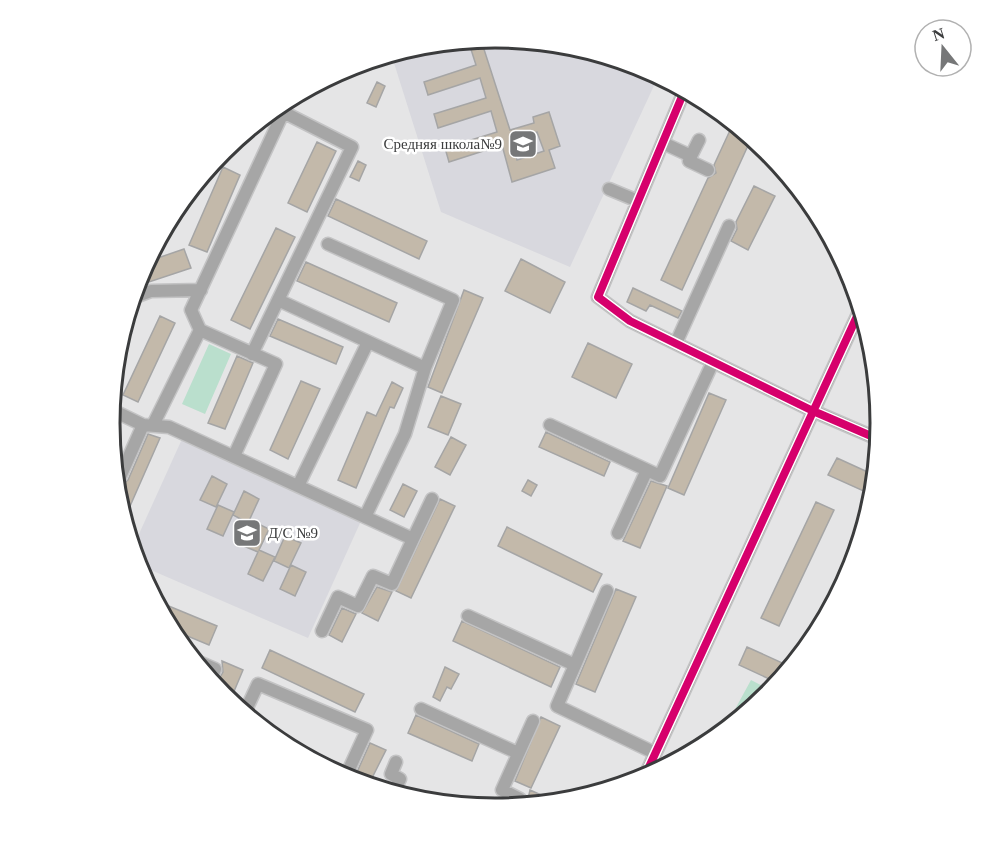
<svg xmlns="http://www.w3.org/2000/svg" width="991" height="847" viewBox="0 0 991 847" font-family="Georgia,serif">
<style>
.built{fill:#d8d8de}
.green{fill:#badfcd}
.building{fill:#c3b9aa;stroke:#a5a5a5;stroke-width:1.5;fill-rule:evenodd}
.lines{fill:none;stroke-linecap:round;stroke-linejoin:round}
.minor-casing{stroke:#c3c3c4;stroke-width:15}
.minor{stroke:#a6a6a6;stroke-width:12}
.cycleway-casing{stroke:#fff;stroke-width:11}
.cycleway{stroke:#d6006c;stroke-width:8}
.labels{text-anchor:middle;stroke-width:5;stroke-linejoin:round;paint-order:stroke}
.poi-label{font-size:15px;fill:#3b3c3d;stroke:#fff;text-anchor:end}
.rim{fill:none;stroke:#3b3c3d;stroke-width:3}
</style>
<rect width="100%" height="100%" fill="#e5e5e6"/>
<!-- built -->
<path class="built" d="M496 38 644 67 658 77 570 267 441 212 394 63 397 57Z
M182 439 361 521 308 638 137 564 134 545Z"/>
<!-- green -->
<path class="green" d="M209 344 231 354 205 414 182 404Z
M751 680 772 691 768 697 727 724Z"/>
<!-- building -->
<path class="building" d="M481 40 510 130 534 123 533 117 549 112 560 146 549 150 555 168 512 182 502 145 449 162 445 148 497 132 491 111 438 128 434 114 486 98 480 78 428 95 424 82 476 65 469 43ZM537 132 544 151 517 160 511 142Z
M377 82 385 86 376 107 367 103Z
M732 126 751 139 682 290 661 280 708 178 716 173 714 165Z
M317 142 336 151 307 212 288 203Z
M358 161 366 165 359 181 350 177Z
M223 167 240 175 207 252 189 245Z
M754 186 775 196 748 250 731 241 737 229 736 222Z
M336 199 427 241 419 259 328 216Z
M276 228 295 237 250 329 231 320Z
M184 249 191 268 137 286 139 275 149 261Z
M521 259 565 282 550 313 505 291Z
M306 262 397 303 389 322 297 281Z
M633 288 682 311 678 318 650 305 646 311 627 302Z
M464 290 483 298 442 393 428 387Z
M160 316 175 323 138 402 123 395Z
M278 319 343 347 336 364 270 336Z
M588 343 632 364 616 398 572 377Z
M237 356 253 363 225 429 208 423Z
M301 381 320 389 288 459 270 450Z
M392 382 403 388 394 408 390 407 356 488 338 480 367 412 376 416Z
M709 393 726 400 684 495 668 488Z
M441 396 461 404 448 435 428 427Z
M546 432 610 462 604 476 539 447Z
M148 434 160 438 127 513 122 485 128 480Z
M451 437 466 445 450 475 435 467Z
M837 458 872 474 868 493 828 475Z
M212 476 227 484 216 507 200 500Z
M528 480 537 485 531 496 522 491Z
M651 481 667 486 640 548 623 541Z
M403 484 417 491 404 517 390 510Z
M244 491 259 499 248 523 233 515Z
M440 499 455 506 411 598 396 591Z
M816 502 834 510 779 626 761 618Z
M218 505 234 512 223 536 207 529Z
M250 520 269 529 259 550 275 557 263 581 248 574 258 552 239 544Z
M507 527 602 574 593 592 498 546Z
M285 536 301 543 289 568 274 561Z
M291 565 306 572 295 596 280 589Z
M377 587 392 592 378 621 362 613Z
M616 589 636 597 595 692 576 684Z
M159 602 217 626 209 645 180 633Z
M342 608 356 614 342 642 329 635Z
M462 621 560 667 551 687 453 641Z
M747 647 789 666 778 683 739 665Z
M270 650 364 694 355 712 262 668Z
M222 661 243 670 230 701 215 686 223 672Z
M445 667 459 674 451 689 447 687 440 701 433 697Z
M416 715 479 744 472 761 408 733Z
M541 717 560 726 531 788 515 781Z
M370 743 386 750 369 784 353 781Z
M530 790 550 799 527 803Z"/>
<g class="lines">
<!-- minor casing -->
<g class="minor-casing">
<path id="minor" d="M683 94 598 297 630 321 813 411 878 439
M663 143 691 156 699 140
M691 156 689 161 708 170
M609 189 638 201
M328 244 453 300 425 368 405 434 365 517
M135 297 151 291 201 290
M278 300 425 368
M200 330 191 310 283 113
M676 343 729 226
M252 354 352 147 281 111
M112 410 143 425 120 477
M143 425 169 427 413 539 432 499
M153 425 200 330 276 364 234 456
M550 425 660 476 713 362
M298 486 368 342
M618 533 647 470
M468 616 575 665 607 591
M322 631 338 597 358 606 373 576 392 584 413 539
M199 662 215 669 211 679
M575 665 557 706 655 753
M421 709 518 753
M245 712 258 684 367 730 345 778
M643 780 859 312
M395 789 400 779 391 774 396 762
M517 805 520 799 502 790 533 721"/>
</g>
<!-- minor -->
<use href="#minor" class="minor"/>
<!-- cycleway casing -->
<g class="cycleway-casing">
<path id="cycleway" d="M683 94 598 297 630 321 813 411 878 439
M643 780 859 312"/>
</g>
<!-- cycleway -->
<use href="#cycleway" class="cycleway"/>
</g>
<!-- icons -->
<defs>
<g id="school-square" transform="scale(1.5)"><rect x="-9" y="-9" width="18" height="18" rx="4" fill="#767778" stroke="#fff"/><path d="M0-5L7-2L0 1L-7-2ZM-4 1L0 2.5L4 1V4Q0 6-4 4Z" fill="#fff"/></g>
</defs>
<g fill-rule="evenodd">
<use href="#school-square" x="523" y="144"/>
<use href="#school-square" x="247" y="533"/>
</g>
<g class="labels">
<!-- poi labels -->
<g class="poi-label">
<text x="502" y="149">Средняя школа№9</text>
<text x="268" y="538" text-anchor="start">Д/С №9</text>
</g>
</g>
<!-- crop -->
<path d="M0 0H991V847H0ZM120 423a375 375 0 1 1 750 0a375 375 0 1 1-750 0Z" fill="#fff" fill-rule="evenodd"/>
<path class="rim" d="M120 423a375 375 0 1 1 750 0a375 375 0 1 1-750 0Z"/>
<!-- north arrow -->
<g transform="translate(943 48) rotate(342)"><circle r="28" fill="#ffffff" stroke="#b1b1b1" stroke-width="1.5"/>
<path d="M0-4.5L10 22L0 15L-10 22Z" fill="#767778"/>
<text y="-9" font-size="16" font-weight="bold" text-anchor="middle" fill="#3b3c3d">N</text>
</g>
</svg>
